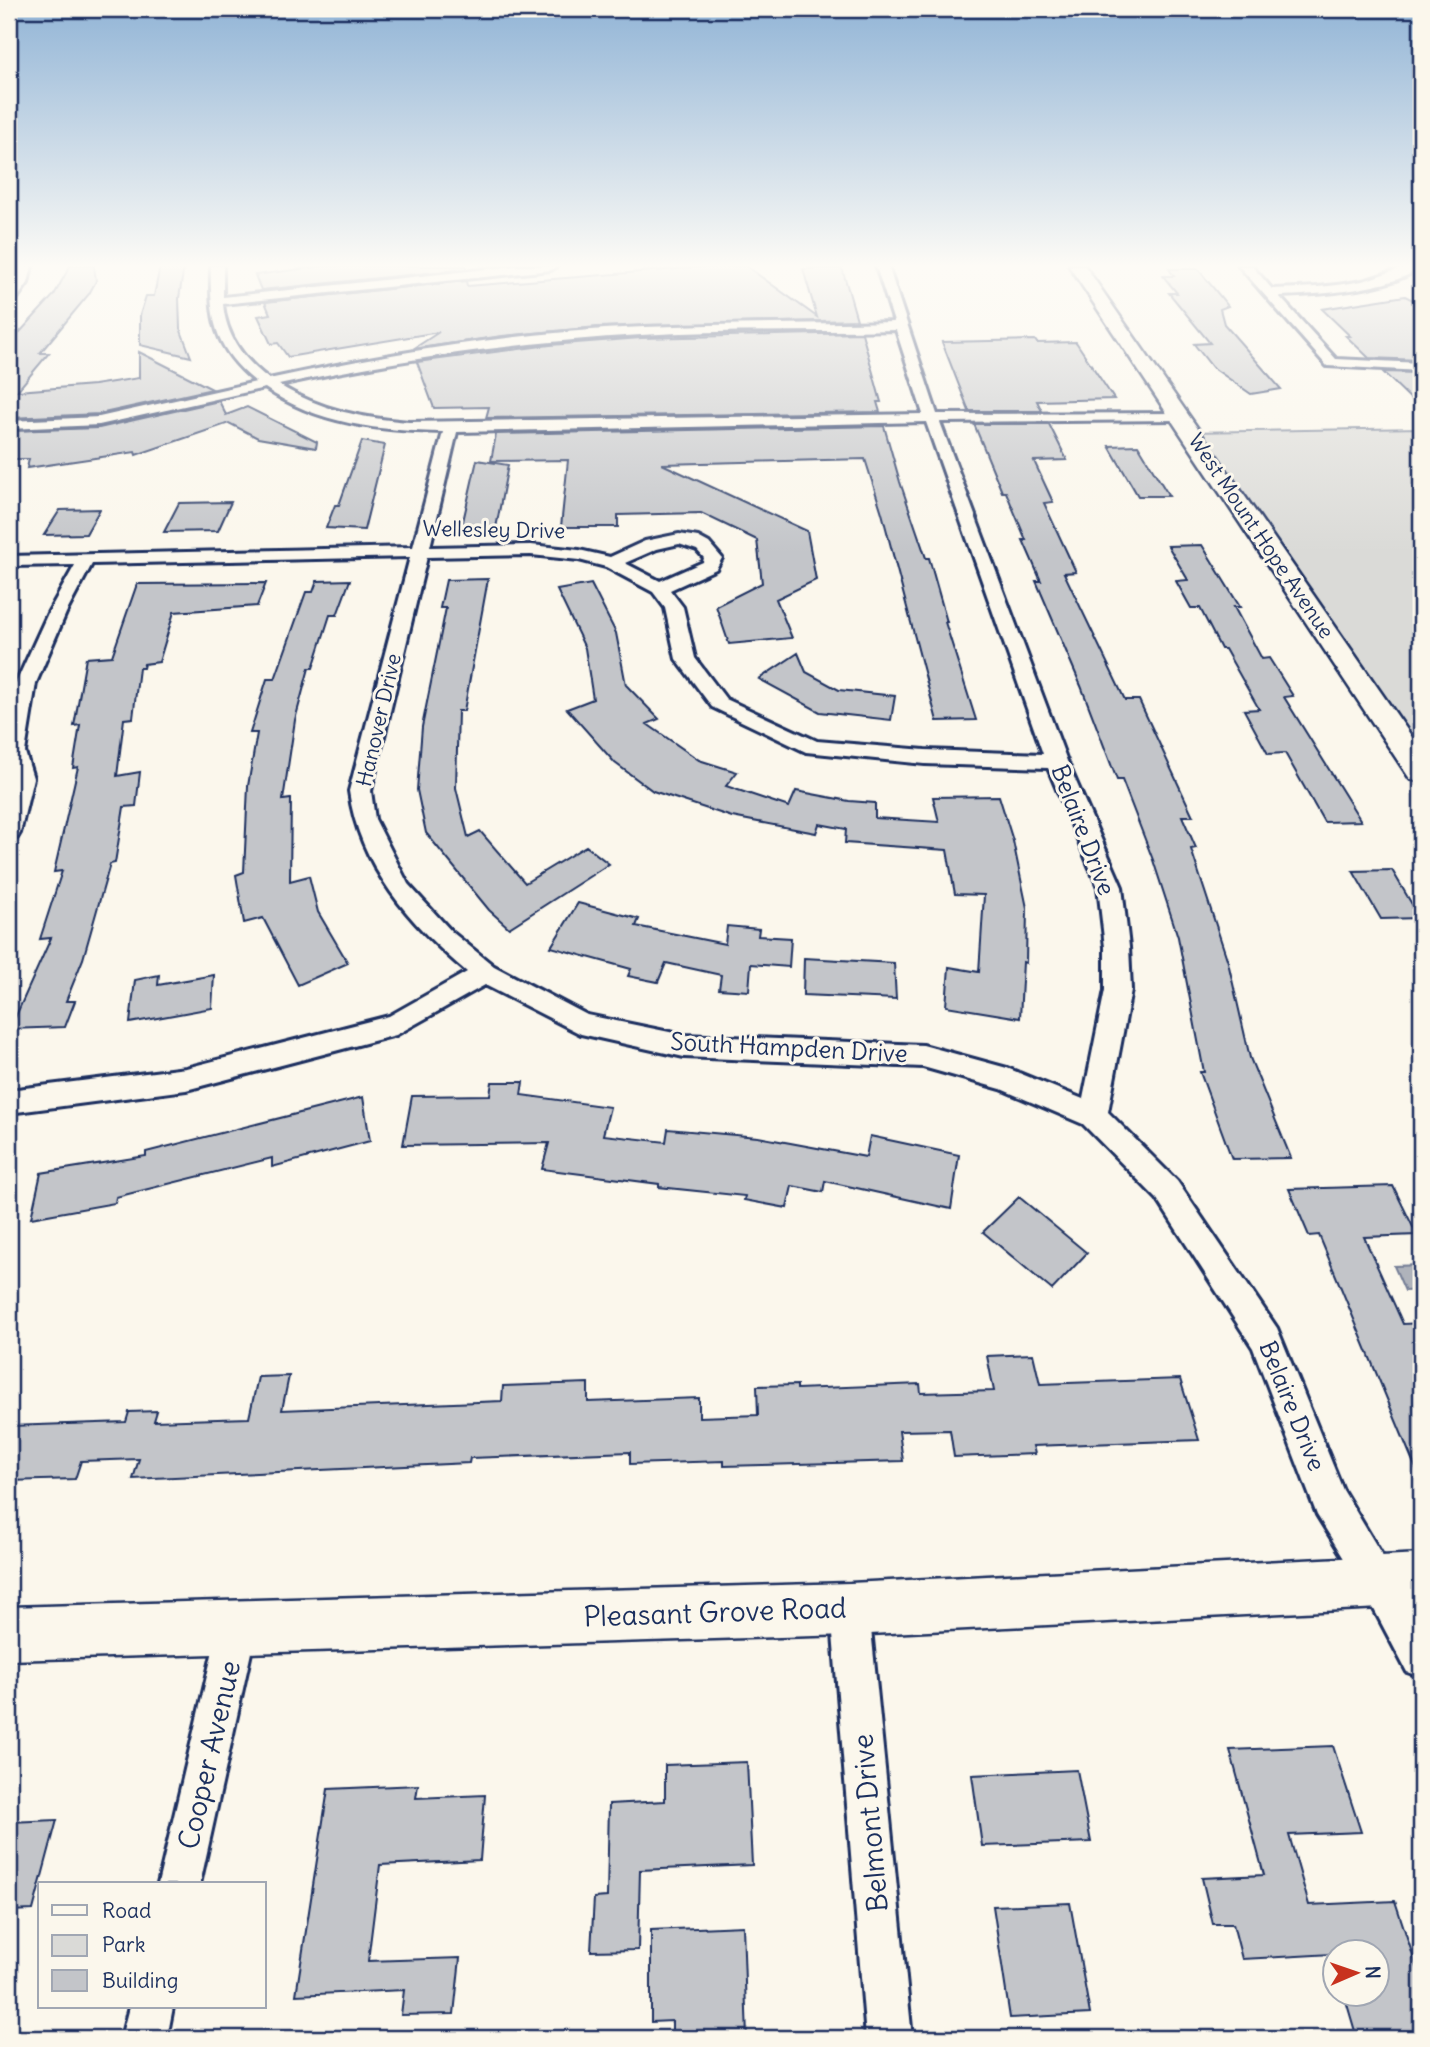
<svg xmlns="http://www.w3.org/2000/svg" width="1430" height="2047" viewBox="0 0 1430 2047" font-family="Delius,sans-serif">
<style>
.green{fill:#dadad7;stroke:#7a849a;stroke-width:2}
.water{fill:#afb3bb;stroke:#747e96;stroke-width:2}
.building{fill:#c3c5c9;stroke:#1b2f5e;stroke-width:2}
.lines{fill:none;stroke-linecap:round;stroke-linejoin:round}
.street-casing{stroke:#1b2f5e;stroke-width:6}
.secondary-casing{stroke:#1b2f5e;stroke-width:5}
.street{fill:#fbf7ec;fill-rule:evenodd}
.secondary{fill:#fbf7ec;fill-rule:evenodd}
.labels{text-anchor:middle;stroke-width:6;stroke-linejoin:round;paint-order:stroke}
.far-street-label{font-size:21px;fill:#1b2f5e;stroke:#fbf7ec}
.street-label{font-size:24px;fill:#1b2f5e;stroke:#fbf7ec}
.near-street-label{font-size:28px;fill:#1b2f5e;stroke:#fbf7ec}
</style>
<rect width="100%" height="100%" fill="#fbf7ec"/>
<filter id="ink" filterUnits="userSpaceOnUse"><feTurbulence type="fractalNoise" baseFrequency=".0143" numOctaves="2"/><feDisplacementMap in="SourceGraphic" scale="14" xChannelSelector="R" yChannelSelector="G"/><feConvolveMatrix kernelMatrix="1 2 1 2 8 2 1 2 1" color-interpolation-filters="sRGB"/></filter>
<g filter="url(#ink)">
<!-- green -->
<path class="green" d="M1421 428V774L1190 432Z"/>
<!-- water -->
<path class="water" d="M1421 1265V1290L1405 1291 1394 1266Z"/>
<!-- building -->
<path class="building" d="M70 266H94L96 281 89 294 40 353H49L17 391 94 385 139 378V352L212 389 99 414 9 418V344L54 295Z
M160 266H184L179 298 180 328 191 357 140 345V315L146 296H154Z
M324 266H466V269L261 290 255 275Z
M715 266H746L817 317 803 269 842 268 857 320 597 327 502 336 413 349 439 332 288 357 278 343 271 344 258 316 270 314 265 302 466 281 467 286Z
M1169 269H1198L1228 306 1220 309 1224 324 1281 389 1251 394 1212 367 1194 344 1210 343 1169 293H1177L1163 276H1174Z
M1405 296 1421 304V360L1369 358 1346 336H1350L1322 309Z
M862 333 881 402H877L880 412 486 418 489 407 434 408 417 362 550 345 641 338Z
M1035 340 1037 343 1076 342 1114 399 1037 401 1042 411H969L942 342Z
M1383 372 1421 373V409Z
M219 401 226 415 247 407 317 442 316 448 258 438 229 423 136 455 135 452 27 468 29 459H9V431L99 428Z
M974 424H1049L1067 460 1034 461 1053 502 1044 503 1076 572 1064 573 1125 700H1139L1193 816H1182L1196 848 1191 849 1228 962 1250 1058 1291 1158 1232 1159 1200 1072H1204L1178 937 1153 860 1122 780H1117L1081 686 1036 581H1041L1023 540H1026L1006 492H1002Z
M884 426 900 482 926 558H929L947 622H945L976 720 937 721 882 513 865 459 662 464 807 531 816 580 776 599 792 638 729 644 716 606 762 583 757 540 701 513 618 515V527H561L568 460 491 461 496 434Z
M362 441 385 445 364 530 326 528 335 505H339Z
M1138 445 1169 496H1138L1109 446Z
M477 460 508 465 496 528 461 530Z
M231 502 218 531 164 532 179 503Z
M100 509 86 534 44 535 60 510Z
M1202 545 1240 607H1234L1262 659 1269 658 1293 696 1284 697 1361 821 1324 822 1285 753 1268 754 1244 710 1259 709 1225 649H1221L1200 608H1191L1176 581 1188 580 1168 546Z
M488 579 464 711H458L456 788 468 837 480 831 525 883 586 846 609 864 509 928 489 910 426 833 417 790 422 727 446 608H440L446 580Z
M350 580 337 615H330L313 668H309L295 720 283 800 291 799 290 881 309 876 318 912 348 963 298 985 263 918 244 923 236 875 244 872 248 786 257 733H250L267 679H275L306 592H313L317 581Z
M266 583 257 606 174 612 159 662 144 664 143 668H139L133 718 124 719 117 776 140 772 136 806 124 807 115 863 110 864 83 959 66 1001H75L65 1027 10 1029 51 938 40 939 62 871 54 872 78 767 73 768 80 725 74 726 86 658 112 656 137 584Z
M591 584 616 633 626 685 659 719 647 724 699 760 737 772 726 786 789 807 796 791 849 801 875 803V818L939 822 933 797 999 796 1013 841 1027 908 1026 963 1023 962 1020 1018 946 1006 949 967 979 972 984 895 955 894 947 850 845 843 846 829 819 824 816 833 732 817 653 791 615 763 567 709 593 699 585 648 557 590Z
M798 653 806 672 839 690 895 696 891 720 820 712 759 679Z
M1392 870 1420 918 1381 919 1353 871Z
M578 903 639 919 636 926 725 944 727 926 759 929 758 936 791 938 789 967 751 964 749 991 719 989 721 975 666 963 658 982 628 976 631 969 551 947Z
M804 958 894 963 896 999 803 995Z
M159 975 158 985 214 975 212 1008 130 1023 135 980Z
M492 1082H523L521 1095 610 1107 603 1135 666 1142 668 1129 758 1137 866 1157 870 1136 959 1155 951 1209 825 1181 823 1192 792 1186 787 1208 744 1200 745 1196 659 1187V1184L542 1169 549 1143 403 1145 412 1096 490 1095Z
M363 1097 370 1141 272 1167V1158L116 1197 115 1203 31 1218 41 1173 146 1156V1152Z
M1393 1186 1417 1235 1364 1237 1403 1324 1421 1323V1481L1319 1235 1309 1236 1289 1189Z
M1019 1197 1087 1253 1052 1290 983 1232Z
M1033 1354 1040 1384 1180 1379 1199 1440 1033 1446 1035 1454 954 1457 950 1430 899 1431 903 1461 724 1466V1461L630 1464V1452L470 1458 469 1463 133 1479 139 1459 81 1461 75 1479 9 1481V1426L126 1422 129 1412 157 1411 154 1421 249 1418 258 1377 289 1376 282 1410 502 1401 503 1386 588 1383V1402L699 1398V1417L758 1415 757 1386 797 1385V1389L920 1384 921 1393 994 1391 987 1356Z
M1333 1746 1361 1832 1289 1835 1309 1905 1395 1901 1421 1980V2038H1357L1344 1994H1377V1952H1335V1965L1332 1954 1242 1959 1233 1924H1213L1202 1878 1264 1875 1230 1750Z
M747 1762 752 1865 640 1870 638 1950 591 1951 594 1898 607 1897 609 1804 665 1801V1765Z
M1077 1770 1091 1842 982 1846 972 1775Z
M418 1785 416 1798 485 1795 480 1860 380 1865 368 1961 460 1958 454 2014 401 2015 404 1990 296 1995 328 1789Z
M57 1820 33 1910 9 1911V1822Z
M1070 1903 1090 2014 1010 2018 993 1906Z
M743 1926 747 2038H672V2021L651 2022V1930Z"/>
<g class="lines">
<!-- street casing -->
<g class="street-casing">
<path id="street" d="M20 266H32L28 283 13 304 9 305C9 290 17 280 20 266Z
M211 266H223V297L516 266H557L551 270 223 304C226 337 244 360 269 379 392 352 518 332 644 327 727 324 810 324 894 322L876 266H888L937 414 1184 413 1186 416 1184 419 1179 420 940 422 1067 761 1122 887 1129 947 1131 990 1108 1112 1177 1181 1277 1328 1343 1490 1421 1620V1677L1407 1672 1366 1594 1317 1515 1253 1348 1157 1199 1083 1124 1001 1089 923 1067 684 1057 581 1034 485 985 396 1035 186 1090 9 1113V1090L186 1068 389 1016 467 972C411 925 359 866 349 791L410 557 92 564 66 613 36 683 25 752 33 778 20 833 17 838 9 841 11 778 9 723 16 683 48 613 75 565 9 566V556L413 547 443 432C381 431 316 424 265 388L99 425 9 429V421L99 417 256 382C213 347 210 319 211 266ZM896 330 923 414 409 422C362 418 320 410 279 385 397 359 520 342 641 335 726 330 811 332 896 330ZM926 422 1043 754 925 750 817 741 726 699 695 658 683 607 670 590 716 569 722 558 709 543 698 537 679 534 645 541 610 557 579 550 531 545 430 547 457 432ZM679 544 697 550 704 558 703 562 660 581 625 563 657 549ZM531 555 579 560 606 567 653 592 665 608 676 659 712 707 806 752 925 764 1048 768 1098 887 1105 947V990L1083 1099 1007 1068 923 1045 684 1035 587 1015 494 966 452 932 408 884 375 819 371 791 427 557Z
M1239 266H1252L1272 289C1302 288 1332 287 1362 281 1382 276 1400 266 1421 266 1396 290 1314 295 1279 296L1336 359 1421 363V371L1327 366Z
M850 1590 863 1596 869 1609 912 2038H866L831 1609 837 1596Z
M238 1606 251 1612 257 1625 200 1884H158L219 1625 225 1612Z
M129 2007H173L167 2038H121Z"/>
</g>
<!-- secondary casing -->
<g class="secondary-casing">
<path id="secondary" d="M1069 266H1085L1421 750V782L1410 779Z
M1421 1554V1606L850 1635 9 1660V1607L850 1583Z"/>
</g>
<!-- street -->
<use href="#street" class="street"/>
<!-- secondary -->
<use href="#secondary" class="secondary"/>
</g>
</g>
<!-- sky -->
<linearGradient id="sky" x2="0" y2="1"><stop stop-color="#91b4d6"/><stop offset="0.48" stop-color="#fdfbf6"/><stop offset="1" stop-color="#fdfbf6" stop-opacity="0"/></linearGradient>
<rect width="1430" height="553" fill="url(#sky)"/>
<g class="labels">
<!-- far-street labels -->
<g class="far-street-label">
<text transform="translate(494 530) rotate(1)" y="7">Wellesley Drive</text>
<text transform="translate(1261 536) rotate(56)" y="7">West Mount Hope Avenue</text>
<text transform="translate(379 720) rotate(-77)" y="7">Hanover Drive</text>
</g>
<!-- street labels -->
<g class="street-label">
<text transform="translate(1083 830) rotate(69)" y="8">Belaire Drive</text>
<text transform="translate(789 1048) rotate(3)" y="8">South Hampden Drive</text>
<text transform="translate(1292 1406) rotate(68)" y="8">Belaire Drive</text>
</g>
<!-- near-street labels -->
<g class="near-street-label">
<text transform="translate(715 1612) rotate(-2)" y="10">Pleasant Grove Road</text>
<text transform="translate(209 1755) rotate(-77)" y="10">Cooper Avenue</text>
<text transform="translate(870 1823) rotate(-95)" y="10">Belmont Drive</text>
</g>
</g>
<!-- margin -->
<rect width="1430" height="2047" fill="none" stroke="#fbf7ec" stroke-width="35"/>
<rect x="18" y="18" width="1395" height="2012" fill="none" stroke="#1b2f5e" stroke-width="2.5" filter="url(#ink)"/>
<!-- legend -->
<rect x="38" y="1882" width="228" height="126" fill="#fbf7ec" stroke="#a1a7b3" stroke-width="2"/>
<rect x="52" y="1905" width="35" height="10" fill="#fbf7ec" stroke="#a1a7b3" stroke-width="2"/>
<text x="102" y="1918" font-size="21" fill="#1b2f5e">Road</text>
<rect x="52" y="1935" width="35" height="21" fill="#dadad7" stroke="#a1a7b3" stroke-width="2"/>
<text x="102" y="1952" font-size="21" fill="#1b2f5e">Park</text>
<rect x="52" y="1970" width="35" height="21" fill="#c3c5c9" stroke="#a1a7b3" stroke-width="2"/>
<text x="102" y="1988" font-size="21" fill="#1b2f5e">Building</text>
<!-- north arrow -->
<g transform="translate(1356 1973) rotate(88)"><circle r="33" fill="#fbf7ec" stroke="#a1a7b3" stroke-width="2"/>
<path d="M0-5L12 26L0 18L-12 26Z" fill="#c8321e"/>
<text y="-10" font-size="19" font-weight="bold" text-anchor="middle" fill="#1b2f5e">N</text>
</g>
</svg>
